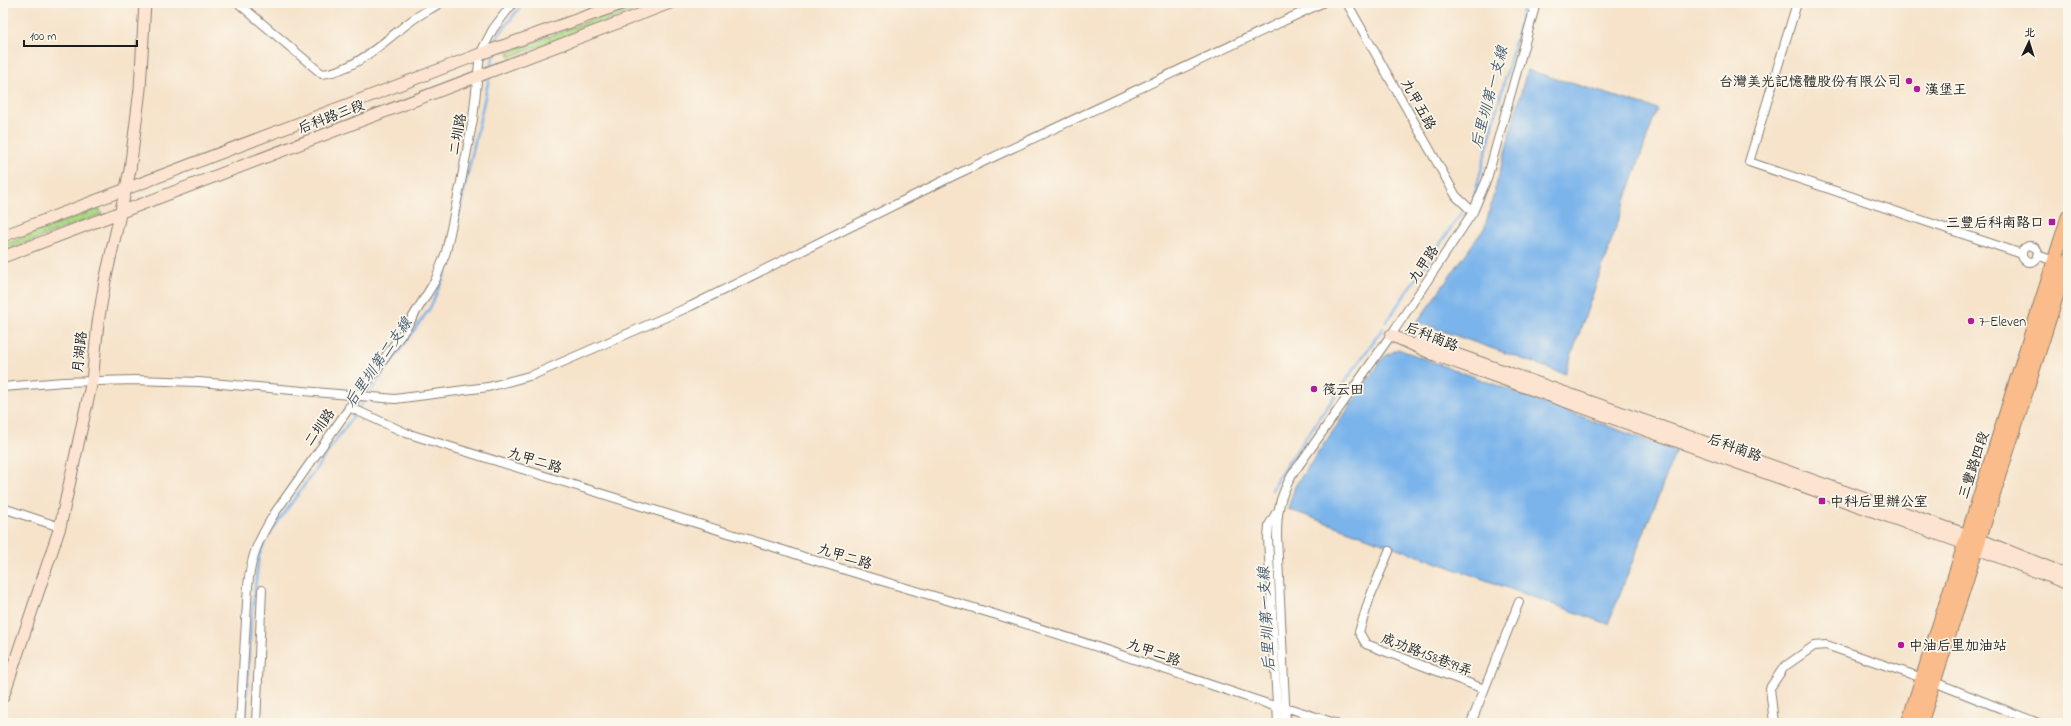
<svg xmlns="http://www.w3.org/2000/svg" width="2071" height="726" viewBox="0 0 2071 726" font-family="'Indie Flower','LXGW WenKai TC',sans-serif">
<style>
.grass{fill:url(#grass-dots);stroke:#657b50}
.water{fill:#7ab4eb;stroke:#4b6884}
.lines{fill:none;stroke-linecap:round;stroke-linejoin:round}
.stream{stroke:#7ab4eb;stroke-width:2.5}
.street-casing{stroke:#898073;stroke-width:10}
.secondary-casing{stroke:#898073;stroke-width:13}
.primary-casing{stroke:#898073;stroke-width:15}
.street{stroke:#fff;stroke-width:8}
.secondary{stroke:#fde4d1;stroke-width:11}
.primary{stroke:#fabc8b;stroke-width:13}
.poi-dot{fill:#b5179e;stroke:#fbf7ec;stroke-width:1.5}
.labels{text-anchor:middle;stroke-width:3.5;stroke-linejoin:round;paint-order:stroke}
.poi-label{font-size:14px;fill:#1c1c1c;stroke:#fbf7ec;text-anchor:start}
.street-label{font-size:14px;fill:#1c1c1c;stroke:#fbf7ec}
.water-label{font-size:15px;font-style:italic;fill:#42596f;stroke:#fbf7ec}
</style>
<defs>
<pattern id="grass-dots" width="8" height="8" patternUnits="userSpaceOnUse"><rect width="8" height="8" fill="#aeda85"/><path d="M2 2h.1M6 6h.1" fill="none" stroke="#95ba72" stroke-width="1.8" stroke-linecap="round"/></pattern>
</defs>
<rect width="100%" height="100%" fill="#fbf7ec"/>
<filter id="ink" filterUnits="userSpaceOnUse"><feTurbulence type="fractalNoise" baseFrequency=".025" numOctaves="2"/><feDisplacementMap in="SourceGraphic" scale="8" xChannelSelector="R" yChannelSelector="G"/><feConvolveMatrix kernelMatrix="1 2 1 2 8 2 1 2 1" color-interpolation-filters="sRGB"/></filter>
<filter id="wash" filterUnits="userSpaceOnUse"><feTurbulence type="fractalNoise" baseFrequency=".012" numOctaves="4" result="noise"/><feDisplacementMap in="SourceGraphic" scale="16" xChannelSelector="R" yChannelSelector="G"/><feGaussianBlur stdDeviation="0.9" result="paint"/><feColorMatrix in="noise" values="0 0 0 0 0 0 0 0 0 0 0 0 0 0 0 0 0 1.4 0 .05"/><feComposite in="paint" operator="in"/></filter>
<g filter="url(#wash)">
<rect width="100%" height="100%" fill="#f6e3ca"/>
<!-- grass -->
<path class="grass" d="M635 3H656L510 57 508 52Z
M99 208 102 214 3 252V245Z"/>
<!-- water -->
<path class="water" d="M1527 70 1657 109 1565 374 1417 322 1485 227Z
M1398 349 1676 451 1608 624 1288 509 1295 486 1384 357Z"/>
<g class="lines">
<!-- stream -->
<path class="stream" d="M496 44 498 36 523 3
M491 68 494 53
M1474 197 1525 3
M1386 322 1462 212
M1272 490 1278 477 1383 328
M1273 543 1277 636
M245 723 251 621 259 555 266 539 430 308 446 272 490 74"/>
</g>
</g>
<g filter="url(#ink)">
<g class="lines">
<!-- street casing -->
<g class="street-casing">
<path id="street" d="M238 3 322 74C356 71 385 40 411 21 420 14 431 9 440 3
M1347 3 1456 196 1473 212
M1797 3 1749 162 2022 254
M2022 254a8 8 0 1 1 16 0a8 8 0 1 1-16 0Z
M2037 255 2057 262
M3 387 63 382 134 380 199 382 395 399 488 387 533 375 691 306 953 176 1322 3
M349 407 406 433 783 550C853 574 926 593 997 615 1091 644 1184 676 1277 707H1285L1335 723
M3 508 60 527
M1276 513 1269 525 1268 538 1278 723
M1389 551 1370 597 1359 632 1366 644 1484 689
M240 723 248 586C251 555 258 541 274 514L406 328 435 281 446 252 461 182 473 119 480 54 493 29 513 3
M256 723 262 590
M1286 723 1277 537C1277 511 1279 498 1292 475L1391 335 1473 212 1487 179 1536 3
M1471 723 1519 602
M1774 723 1770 688 1784 667 1814 646 1826 645 1934 682 2038 723"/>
</g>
<!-- secondary casing -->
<g class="secondary-casing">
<path id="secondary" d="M3 236 480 54 624 3
M3 257 670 3
M1391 335 1435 355 1965 544 2068 584
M1419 341 1979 539 2068 575
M3 697 60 527 85 412 92 381 98 323 105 281 130 170 140 89 145 3"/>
</g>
<!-- primary casing -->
<g class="primary-casing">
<path id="primary" d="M1908 723 2068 217
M1921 723 2068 260"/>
</g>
<!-- street -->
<use href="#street" class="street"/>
<!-- secondary -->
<use href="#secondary" class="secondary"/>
<!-- primary -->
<use href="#primary" class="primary"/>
</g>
</g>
<!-- markers -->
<g class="poi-dot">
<circle cx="1909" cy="81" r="4"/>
<circle cx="1917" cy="89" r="4"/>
<rect x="2048" y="218" width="8" height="8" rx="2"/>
<circle cx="1971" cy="321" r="4"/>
<circle cx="1314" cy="389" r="4"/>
<rect x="1818" y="497" width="8" height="8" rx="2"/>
<circle cx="1901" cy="645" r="4"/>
</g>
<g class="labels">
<!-- poi labels -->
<g class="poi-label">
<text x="1901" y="86" text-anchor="end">台灣美光記憶體股份有限公司</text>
<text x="1925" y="94">漢堡王</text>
<text x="2044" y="227" text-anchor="end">三豐后科南路口</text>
<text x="1979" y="326">7-Eleven</text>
<text x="1322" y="394">筏云田</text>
<text x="1830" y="506">中科后里辦公室</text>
<text x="1909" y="650">中油后里加油站</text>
</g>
<!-- street labels -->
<g class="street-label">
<text transform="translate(1419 104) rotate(61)" y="5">九甲五路</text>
<text transform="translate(331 116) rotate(-21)" y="5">后科路三段</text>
<text transform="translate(457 134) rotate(-80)" y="5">二圳路</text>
<text transform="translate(1423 264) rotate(-56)" y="5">九甲路</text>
<text transform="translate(1432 336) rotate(22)" y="5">后科南路</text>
<text transform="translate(79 352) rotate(-84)" y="5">月湖路</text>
<text transform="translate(319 427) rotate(-55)" y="5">二圳路</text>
<text transform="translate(1735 447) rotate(20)" y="5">后科南路</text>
<text transform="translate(535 460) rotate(17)" y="5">九甲二路</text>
<text transform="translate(1973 465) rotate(-72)" y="5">三豐路四段</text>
<text transform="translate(845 556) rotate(17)" y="5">九甲二路</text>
<text transform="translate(1154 652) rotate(19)" y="5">九甲二路</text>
<text transform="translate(1427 654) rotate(21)" y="5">成功路158巷99弄</text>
</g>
<!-- water labels -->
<g class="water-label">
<text transform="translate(1489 97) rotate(-75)" y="5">后里圳第一支線</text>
<text transform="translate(378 362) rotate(-55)" y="5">后里圳第二支線</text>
<text transform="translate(1266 619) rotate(-93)" y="5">后里圳第一支線</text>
</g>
</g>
<!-- margin -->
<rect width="2071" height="726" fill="none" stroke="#fbf7ec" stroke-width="16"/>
<!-- north arrow -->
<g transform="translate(2029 42) rotate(4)" stroke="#fbf7ec" stroke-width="3" paint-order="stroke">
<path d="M0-3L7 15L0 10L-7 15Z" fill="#1c1c1c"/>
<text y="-6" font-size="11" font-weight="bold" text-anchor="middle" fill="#1c1c1c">北</text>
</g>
<!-- scale -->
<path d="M24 40v6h113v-6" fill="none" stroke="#1c1c1c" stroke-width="2"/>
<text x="30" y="40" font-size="12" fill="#1c1c1c" stroke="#fbf7ec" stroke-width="3" paint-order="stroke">100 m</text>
</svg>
